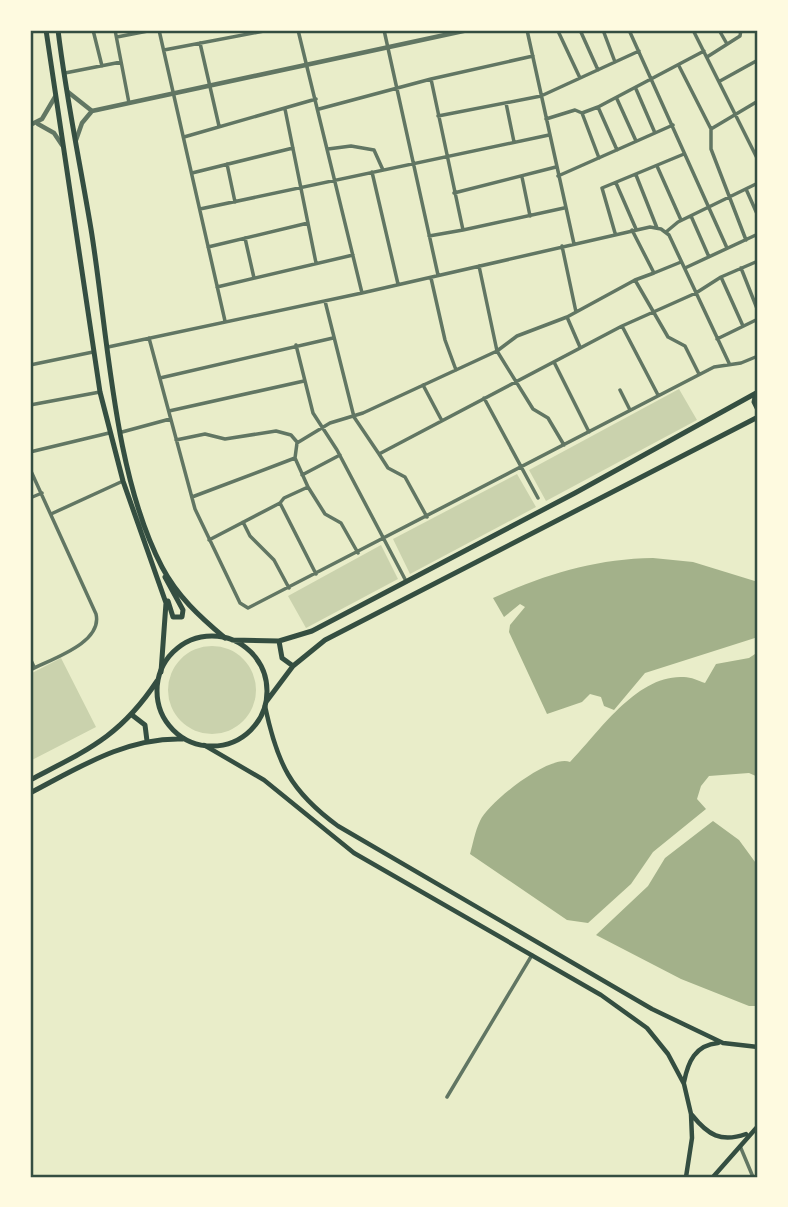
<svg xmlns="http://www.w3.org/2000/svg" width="788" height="1207" viewBox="0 0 788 1207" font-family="'IBM Plex Sans',sans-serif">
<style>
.green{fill:#cad2ad}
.water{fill:#a3b18a}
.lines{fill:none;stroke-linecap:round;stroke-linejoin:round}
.minor{stroke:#617663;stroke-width:3.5}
.tertiary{stroke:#617663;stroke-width:4.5}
.secondary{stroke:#344e41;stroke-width:4.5}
.primary{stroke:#344e41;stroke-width:5}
.trunk{stroke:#344e41;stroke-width:5}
.neatline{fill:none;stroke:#344e41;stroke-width:2.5}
</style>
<rect width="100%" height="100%" fill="#e9edc9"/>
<!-- green -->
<path class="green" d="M679 389 697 420 546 501 529 470Z
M517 474 536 507 410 574 393 539Z
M381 545 398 579 306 628 288 596Z
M168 690a44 44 0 1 1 88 0a44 44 0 1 1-88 0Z
M61 658 96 727 30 761V674Z"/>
<!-- water -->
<path class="water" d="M653 558 693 562 758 582V637L645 673 614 710 604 706 601 697 590 694 582 702 547 714 509 632 510 625 525 607 520 604 504 617 493 598C546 574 595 559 653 558Z
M758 652V777L749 773 709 776 701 786 697 799 706 809 653 852 631 884 588 923 567 920 470 854C473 844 475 831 480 821 489 802 549 754 570 762 599 732 637 674 684 677 691 677 699 681 705 683L716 664 749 658Z
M713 821 739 840 758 866V1006H749L681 979 596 935 648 886 665 858Z"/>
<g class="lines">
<!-- minor -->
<path class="minor" d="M93 30 102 66
M115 30 129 103
M159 30 225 321
M298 30 362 293
M384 30 438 275
M527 30 574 244
M580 30 598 70
M603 30 615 62
M629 30 727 248
M693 30 758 160
M719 30 727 44
M558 31 580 78
M30 32 39 30
M117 37 153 30
M200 43 219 126
M164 50 269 30
M707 57 740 36 741 30
M679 66 711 129V149L746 240
M65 73 121 62
M720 81 758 60
M636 89 655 133
M617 99 636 141
M506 103 514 142
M598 107 617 150
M285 109 316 263
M319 109 431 79 533 56
M582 113 599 158
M438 116 541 96 639 51
M546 119 575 110 582 113 598 107 704 51
M711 129 758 101
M184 137 316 99
M328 149 351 146 374 150 383 170
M227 164 235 202
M657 166 681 220
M372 172 398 284
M192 173 293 148
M636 175 657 228
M558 176 673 125
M522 177 530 216
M616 183 636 229
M746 189 758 216
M454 193 556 167
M200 209 549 135
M691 216 709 257
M463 230 564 208
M632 230 654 273 635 280
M666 232 678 222 758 183
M615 233 602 188 684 154
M429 236 463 230 431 79
M245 238 254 278
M562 246 576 312
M208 247 308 223
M479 266 497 351 533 409 548 418 564 445
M685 268 758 234
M741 268 758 311
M654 273 681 262
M721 277 743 326
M431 278 445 340 456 370
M217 287 353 255
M325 301 354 417 379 454 622 326 696 293 721 277 758 261
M567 317 580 347
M622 326 658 395
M149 338 195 509 240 603 248 608 714 367 741 363 758 356
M717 339 758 319
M296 345 313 413 337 450 406 581
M108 347 362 293 650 227 661 229 669 235 729 363
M554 362 589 432
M30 365 93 352
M160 378 333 338
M423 385 441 419
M620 390 630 410
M484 398 538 498
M30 405 100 392
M169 411 304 381
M122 432 170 419
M176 440 205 434 225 439 276 431 291 435 297 442
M30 452 109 433
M379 454 388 468 405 477 427 517
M30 469 96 614C103 643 51 659 30 670
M302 475 340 455
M308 487 284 498 280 503 316 574
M192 497 295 458
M30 498 42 493
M51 514 123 481
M243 522 250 536 274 560 289 588
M209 540 280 503
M358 553 341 523 325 514 308 487 295 458 297 443 330 423 363 413 497 351 517 336 567 317 635 280 668 337 685 346 699 374
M30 658 34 667
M447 1097 532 955
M740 1146 753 1177"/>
<!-- tertiary -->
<path class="tertiary" d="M68 92 92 111
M38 124 54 133 62 145
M30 125 42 119 55 97
M76 140 82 123 92 111 468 30"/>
<!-- secondary -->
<path class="secondary" d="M265 706C277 763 290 791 338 826L652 1009 723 1043 758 1047
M204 745 264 780 354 853 601 995 647 1028 668 1054 684 1084 691 1114 692 1138 686 1177
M684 1082C688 1062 695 1045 718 1043
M692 1115C708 1135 721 1143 746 1134
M713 1177 758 1126"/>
<!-- primary -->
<path class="primary" d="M46 30 100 392 123 481 166 603 161 672
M58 30C66 97 80 163 91 229 108 333 113 473 162 567 177 596 200 617 225 638
M165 577 183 610 182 617H173L168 601"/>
<!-- trunk -->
<path class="trunk" d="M756 393 754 402 758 410
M157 691a55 55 0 1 1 110 0a55 55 0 1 1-110 0Z
M232 640 279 641 312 631 575 493 758 392
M279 641 282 658 293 666
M266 702 293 666 325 640 758 417
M132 715 145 725 147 741
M30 780C87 750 120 737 157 681
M30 793C78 768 126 737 183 739"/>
</g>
<!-- border -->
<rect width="788" height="1207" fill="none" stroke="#fefae0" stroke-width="63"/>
<rect x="32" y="32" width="724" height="1144" class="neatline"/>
</svg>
